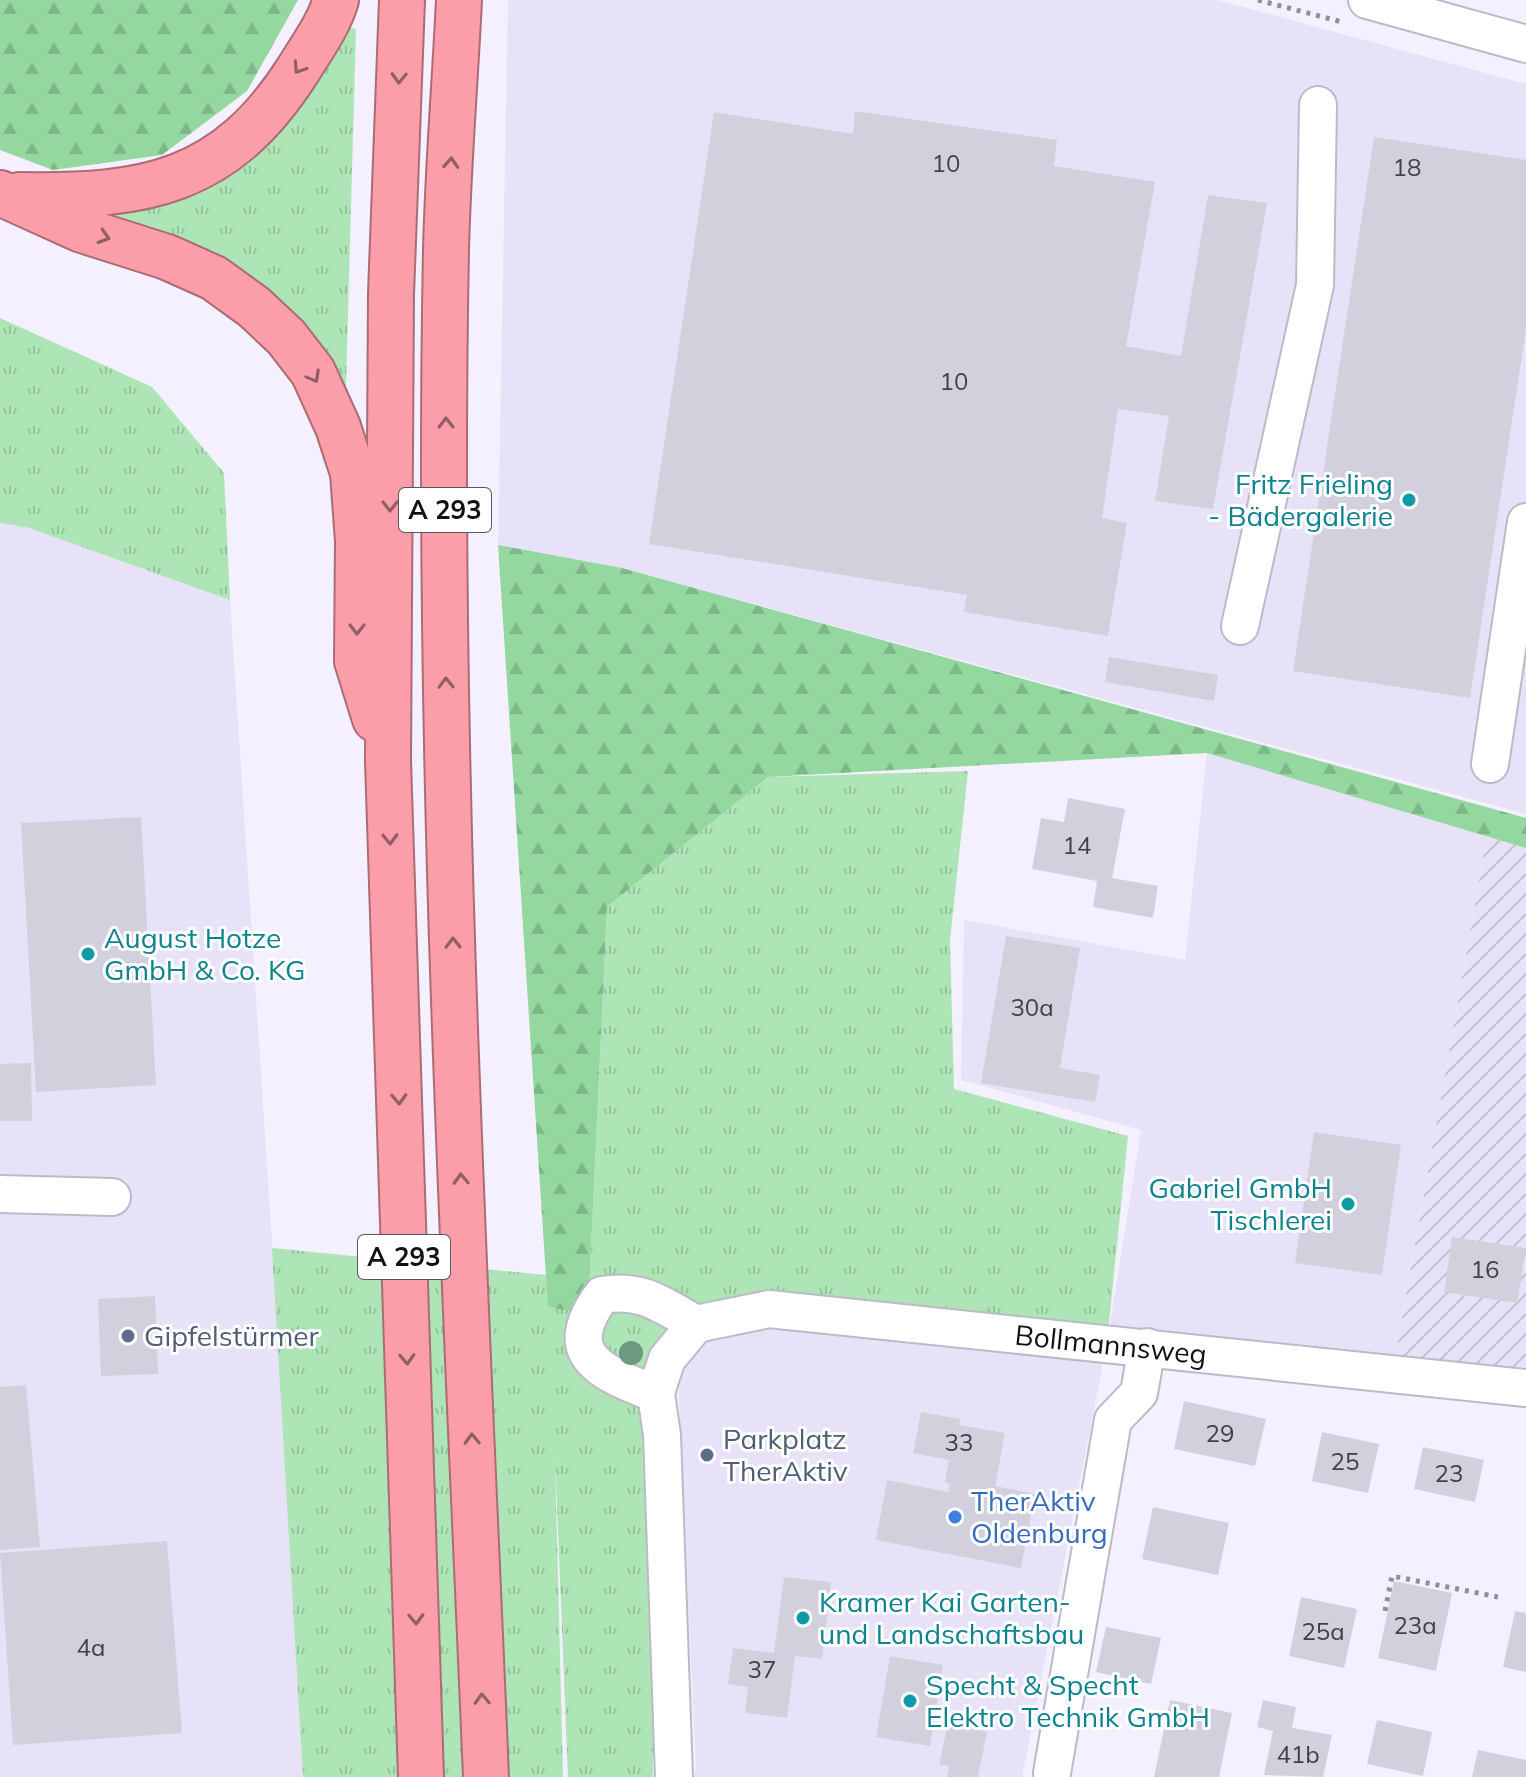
<svg xmlns="http://www.w3.org/2000/svg" width="1526" height="1777" viewBox="0 0 1526 1777" font-family="Mulish,sans-serif">
<style>
.built{fill:#e7e2f7}
.industrial{fill:url(#industrial-furrows)}
.grass{fill:url(#grass-tufts)}
.forest{fill:url(#forest-firs)}
.building{fill:#d3d0de}
.lines{fill:none;stroke-linecap:round;stroke-linejoin:round}
.minor-casing{stroke:#bdbac8;stroke-width:40}
.highway-casing{stroke:#aa6c75;stroke-width:48}
.path{stroke:#908e98;stroke-width:5;stroke-dasharray:4 6;stroke-linecap:butt}
.minor{stroke:#fff;stroke-width:36}
.highway{stroke:#fc9ea9;stroke-width:44}
.tree{fill:#6e9983}
.oneway{stroke:#925e66}
.culture-dot{fill:#0f9aa8;stroke:#fff;stroke-width:3}
.service-dot{fill:#5c6f8a;stroke:#fff;stroke-width:3}
.shop-dot{fill:#3f7fe0;stroke:#fff;stroke-width:3}
.labels{text-anchor:middle;stroke-width:6;stroke-linejoin:round;paint-order:stroke}
.number-label{font-size:24px;fill:#424047}
.shield{fill:#fff;stroke:#58585b;stroke-width:2}
.shield-label{font-size:26px;font-weight:bold;fill:#111015}
.culture-label{font-size:28px;fill:#0d838f;stroke:#fff;text-anchor:start}
.service-label{font-size:28px;fill:#4e5e75;stroke:#fff;text-anchor:start}
.street-label{font-size:28px;fill:#111015;stroke:#fff}
.shop-label{font-size:28px;fill:#366cbe;stroke:#fff;text-anchor:start}
</style>
<defs>
<pattern id="industrial-furrows" width="10" height="10" patternUnits="userSpaceOnUse" patternTransform="scale(2)"><rect width="10" height="10" fill="#e7e2f7"/><path d="M-1 1l2-2M0 10L10 0M9 11l2-2" fill="none" stroke="#c5c1d3"/></pattern>
<pattern id="grass-tufts" width="24" height="20" patternUnits="userSpaceOnUse" patternTransform="scale(2)"><rect width="24" height="20" fill="#aee5b6"/><path d="M3 7l-1-3M5 7V3M7 7l1-3M15 17l-1-3M17 17v-4M19 17l1-3" fill="none" stroke="#95c39c"/></pattern>
<pattern id="forest-firs" width="22" height="20" patternUnits="userSpaceOnUse" patternTransform="scale(2)"><rect width="22" height="20" fill="#94d89f"/><path d="M5 1l3.5 6h-7zM16 11l3.5 6h-7z" fill="#7fb888"/></pattern>
</defs>
<rect width="100%" height="100%" fill="#f4f0ff"/>
<!-- built -->
<path class="built" d="M508 0H1218L1526 84V814L622 568 498 545Z
M0 523 29 528 230 600 307 1777H0Z
M1207 753 1487 836 1392 1375 1107 1343 1022 1777H693L696 1769 678 1374 707 1329 769 1309 1107 1343 1141 1130 961 1080 964 920 1185 960Z"/>
<!-- industrial -->
<path class="industrial" d="M1487 836 1526 847V1389L1392 1375Z"/>
<!-- grass -->
<path class="grass" d="M348 27 356 29 346 386 340 388 322 355 294 314 239 272 110 222 112 215 172 202 239 167 303 100Z
M0 318 152 387 224 473 230 600 29 528 0 523Z
M968 771 950 940 954 1089 1128 1136 1107 1343 725 1317 656 1395 653 1777H568L555 1457 563 1777H303L272 1248 546 1275 549 1307 588 1313 607 907 768 777Z"/>
<!-- forest -->
<path class="forest" d="M0 0H298L247 91 162 155 53 170 0 150Z
M498 545 622 568 1526 818V848L1207 753 768 777 607 907 588 1314 548 1307Z"/>
<!-- building -->
<path class="building" d="M855 111 1057 140 1054 166 1155 182 1126 346 1181 356 1208 195 1267 203 1213 509 1155 501 1169 416 1118 409 1102 518 1127 523 1108 636 964 612 967 595 649 544 714 112 853 134Z
M1374 137 1526 160V329L1470 698 1293 671Z
M1109 657 1218 675 1214 701 1105 682Z
M1068 798 1125 809 1112 878 1158 886 1153 918 1093 907 1097 881 1032 869 1041 818 1064 822Z
M141 817 156 1085 36 1092 21 823Z
M1006 936 1080 948 1060 1068 1100 1075 1095 1102 981 1083Z
M31 1063 32 1121H0V1064Z
M1314 1132 1401 1145 1382 1275 1295 1263Z
M1452 1237 1526 1248 1517 1303 1444 1292Z
M155 1296 158 1374 101 1376 98 1299Z
M26 1385 40 1547 0 1550V1387Z
M1184 1401 1266 1419 1255 1466 1174 1449Z
M921 1412 960 1419 959 1425 1005 1433 995 1486 1035 1494 1021 1568 876 1540 887 1480 948 1492 950 1484 945 1482 949 1460 913 1453Z
M1322 1432 1379 1444 1368 1493 1312 1481Z
M1423 1447 1484 1460 1475 1502 1414 1489Z
M1153 1507 1229 1523 1218 1575 1142 1559Z
M167 1541 182 1733 13 1745 0 1553Z
M784 1577 831 1582 822 1659 795 1656 787 1718 745 1713 748 1687 728 1684 733 1648 774 1653Z
M1394 1581 1452 1593 1436 1671 1378 1658Z
M1301 1597 1357 1609 1344 1668 1289 1656Z
M1515 1611 1526 1613V1672L1503 1667Z
M1106 1627 1161 1638 1151 1684 1096 1672Z
M890 1656 943 1665 930 1746 876 1737Z
M1170 1700 1232 1713 1219 1777H1154Z
M1263 1700 1296 1707 1292 1728 1332 1735 1323 1777 1264 1775 1273 1731 1257 1727Z
M1377 1720 1432 1732 1423 1776 1367 1764Z
M948 1723 987 1732 978 1777H947L949 1766 939 1765Z
M1478 1750 1526 1760V1777H1472Z"/>
<g class="lines">
<!-- minor casing -->
<g class="minor-casing">
<g id="minor">
<path d="M1367 0 1526 44"/>
<path d="M1240 626 1315 285 1318 105"/>
<path d="M1490 764 1526 522"/>
<path d="M0 1194 112 1197"/>
<path d="M656 1394C605 1374 556 1357 602 1295 642 1288 662 1305 696 1324"/>
<path d="M1052 1773 1113 1420 1139 1393 1147 1347"/>
<path id="s1" d="M674 1777 662 1435 656 1394 659 1383 667 1359 696 1324 769 1309 1526 1388"/>
</g>
</g>
<!-- highway casing -->
<g class="highway-casing">
<path id="highway" d="M402 0 391 294 388 761 421 1777
M459 0C455 83 448 167 446 250 436 759 465 1268 486 1777
M0 193 82 230 167 257 214 278 254 307 286 337 313 372 338 427 353 473 358 541 357 661 375 719
M19 195C146 197 225 184 298 70 312 47 328 26 336 0"/>
</g>
<!-- path -->
<path class="path" d="M1258 0 1342 22
M1385 1611 1392 1576 1498 1597"/>
<!-- minor -->
<use href="#minor" class="minor"/>
<!-- highway -->
<use href="#highway" class="highway"/>
</g>
<!-- trees -->
<circle class="tree" cx="631" cy="1353" r="12"/>
<!-- one-way arrows -->
<defs><path id="oneway-chevron" d="M-2-3.5L2.5 0L-2 3.5" fill="none" stroke-width="1.6" stroke-linecap="round" stroke-linejoin="round" transform="scale(2)"/></defs>
<g class="oneway">
<use href="#oneway-chevron" transform="translate(299 68) rotate(123)"/>
<use href="#oneway-chevron" transform="translate(399 78) rotate(92)"/>
<use href="#oneway-chevron" transform="translate(451 163) rotate(-87)"/>
<use href="#oneway-chevron" transform="translate(104 237) rotate(17)"/>
<use href="#oneway-chevron" transform="translate(314 377) rotate(61)"/>
<use href="#oneway-chevron" transform="translate(446 423) rotate(-90)"/>
<use href="#oneway-chevron" transform="translate(390 506) rotate(90)"/>
<use href="#oneway-chevron" transform="translate(357 629) rotate(90)"/>
<use href="#oneway-chevron" transform="translate(446 683) rotate(-91)"/>
<use href="#oneway-chevron" transform="translate(390 839) rotate(88)"/>
<use href="#oneway-chevron" transform="translate(453 943) rotate(-91)"/>
<use href="#oneway-chevron" transform="translate(399 1099) rotate(88)"/>
<use href="#oneway-chevron" transform="translate(461 1179) rotate(-92)"/>
<use href="#oneway-chevron" transform="translate(407 1359) rotate(88)"/>
<use href="#oneway-chevron" transform="translate(472 1439) rotate(-92)"/>
<use href="#oneway-chevron" transform="translate(416 1619) rotate(88)"/>
<use href="#oneway-chevron" transform="translate(482 1699) rotate(-92)"/>
</g>
<!-- markers -->
<g class="culture-dot">
<circle cx="1409" cy="500" r="8"/>
<circle cx="88" cy="954" r="8"/>
<circle cx="1348" cy="1204" r="8"/>
<circle cx="803" cy="1618" r="8"/>
<circle cx="910" cy="1701" r="8"/>
</g>
<g class="service-dot">
<circle cx="128" cy="1336" r="8"/>
<circle cx="707" cy="1455" r="8"/>
</g>
<circle class="shop-dot" cx="955" cy="1517" r="8"/>
<g class="labels">
<!-- number labels -->
<g class="number-label">
<text x="946" y="172">10</text>
<text x="1407" y="176">18</text>
<text x="954" y="390">10</text>
<text x="1077" y="854">14</text>
<text x="1032" y="1016">30a</text>
<text x="1485" y="1278">16</text>
<text x="1220" y="1442">29</text>
<text x="959" y="1451">33</text>
<text x="1345" y="1470">25</text>
<text x="1449" y="1482">23</text>
<text x="1415" y="1634">23a</text>
<text x="1323" y="1640">25a</text>
<text x="91" y="1656">4a</text>
<text x="762" y="1678">37</text>
<text x="1298" y="1763">41b</text>
</g>
<!-- shield labels -->
<g class="shield">
<rect x="399" y="488" width="92" height="44" rx="6"/>
<rect x="358" y="1235" width="92" height="44" rx="6"/>
</g>
<g class="shield-label">
<text x="445" y="519">A 293</text>
<text x="404" y="1266">A 293</text>
</g>
<!-- culture labels -->
<g class="culture-label">
<text x="1393" y="494" text-anchor="end">Fritz Frieling<tspan x="1393" dy="32">- Bädergalerie</tspan></text>
<text x="104" y="948">August Hotze<tspan x="104" dy="32">GmbH &amp; Co. KG</tspan></text>
<text x="1332" y="1198" text-anchor="end">Gabriel GmbH<tspan x="1332" dy="32">Tischlerei</tspan></text>
<text x="819" y="1612">Kramer Kai Garten-<tspan x="819" dy="32">und Landschaftsbau</tspan></text>
<text x="926" y="1695">Specht &amp; Specht<tspan x="926" dy="32">Elektro Technik GmbH</tspan></text>
</g>
<!-- service labels -->
<g class="service-label">
<text x="144" y="1346">Gipfelstürmer</text>
<text x="723" y="1449">Parkplatz<tspan x="723" dy="32">TherAktiv</tspan></text>
</g>
<!-- street labels -->
<g class="street-label">
<text dy="10" stroke="none"><textPath href="#s1" startOffset="884">Bollmannsweg</textPath></text>
</g>
<!-- shop labels -->
<g class="shop-label">
<text x="971" y="1511">TherAktiv<tspan x="971" dy="32">Oldenburg</tspan></text>
</g>
</g>
</svg>
